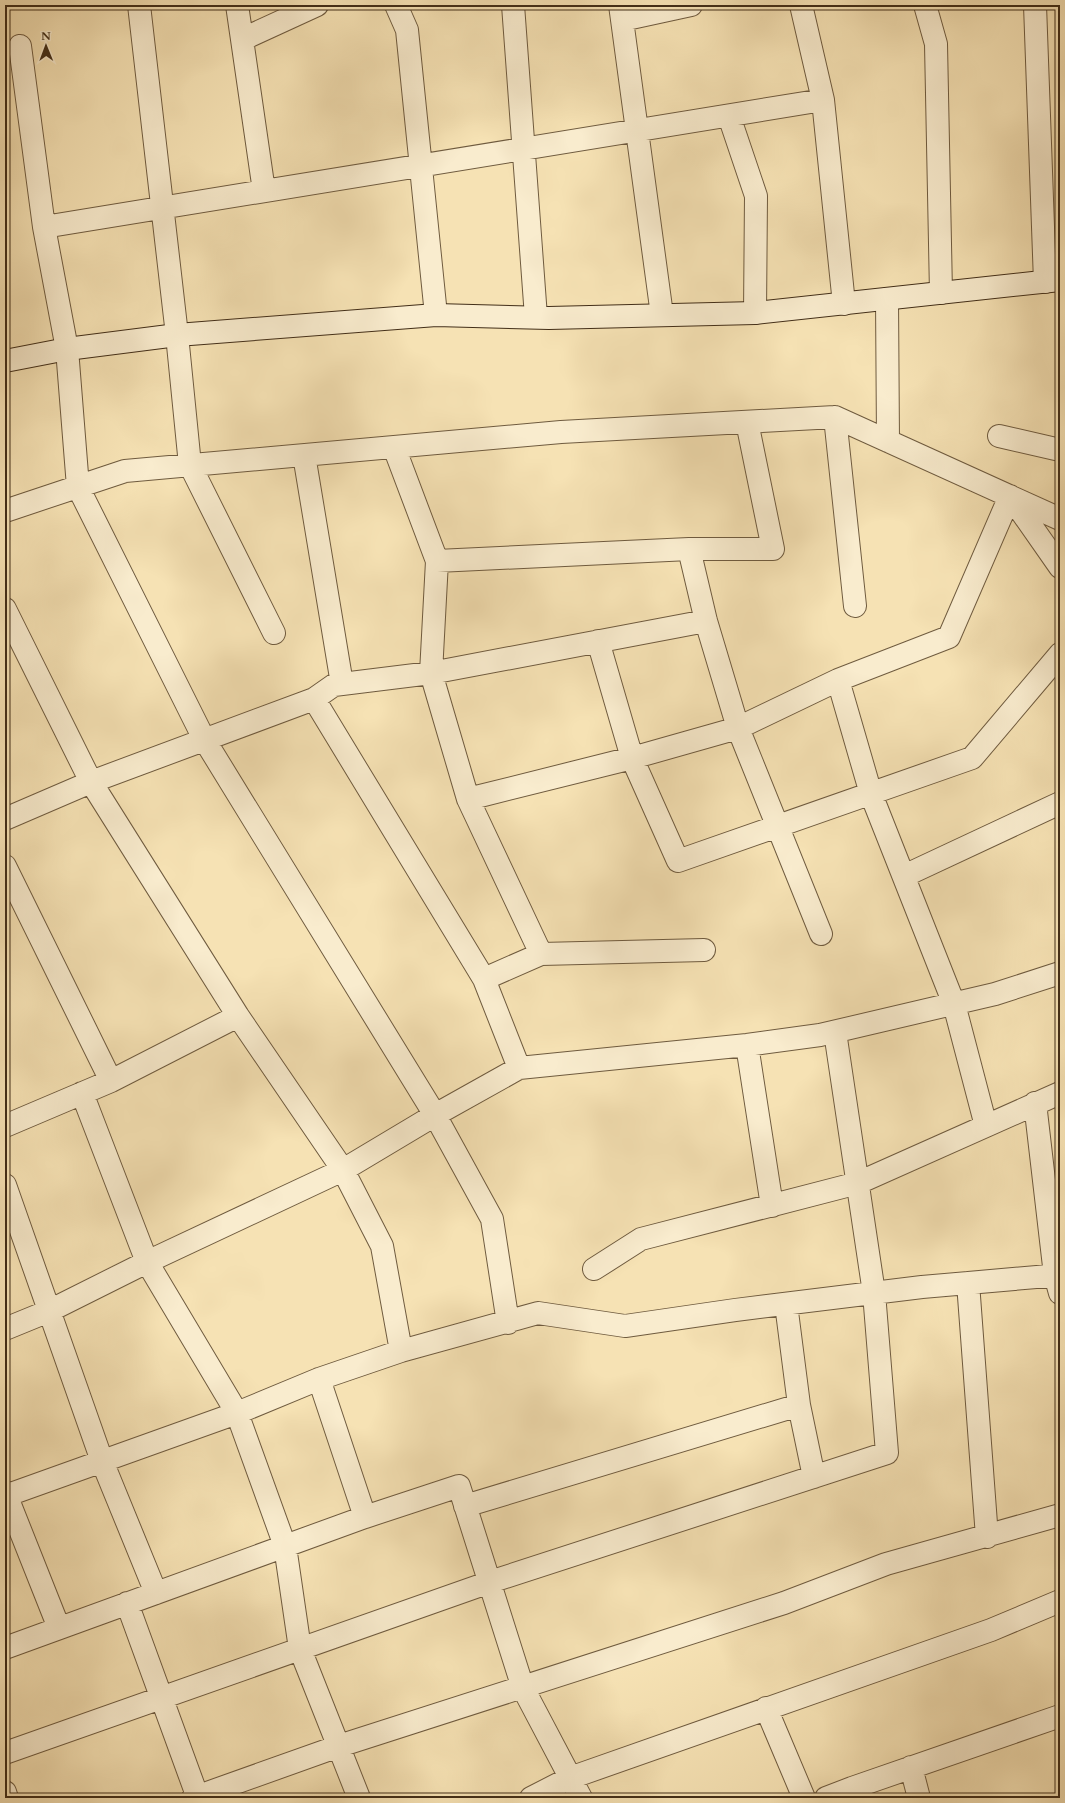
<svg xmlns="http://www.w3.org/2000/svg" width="1065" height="1803" viewBox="0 0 1065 1803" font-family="Cardo,serif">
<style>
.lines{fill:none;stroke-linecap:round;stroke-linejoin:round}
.street-casing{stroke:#6f5b3f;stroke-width:24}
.secondary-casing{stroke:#422e18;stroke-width:24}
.street{stroke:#f9ecce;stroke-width:22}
.secondary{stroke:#f9ecce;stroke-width:22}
</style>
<rect width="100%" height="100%" fill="#f6e2b4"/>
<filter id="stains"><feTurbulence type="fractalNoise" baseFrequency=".005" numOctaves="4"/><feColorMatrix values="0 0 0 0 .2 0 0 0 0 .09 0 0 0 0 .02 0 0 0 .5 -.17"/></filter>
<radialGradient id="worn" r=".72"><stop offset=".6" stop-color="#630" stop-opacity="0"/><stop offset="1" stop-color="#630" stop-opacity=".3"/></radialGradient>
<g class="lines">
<!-- street casing -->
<g class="street-casing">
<path id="street" d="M139 5 177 335 190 465 274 633
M237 5 264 191
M396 5 407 30 436 315
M513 5 536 317
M620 5 662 315
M801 5 823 100 844 304
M925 5 936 44 941 293
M1035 5 1045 282
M622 20 691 5
M243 39 317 5
M20 46 44 227 67 349 78 487 204 739 435 1115 492 1219 508 1323
M729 116 756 196 755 313
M44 227 823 100
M887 299 888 441
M835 417 855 606
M999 436 1060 450
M394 447 437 561 431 673 468 799 541 954
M304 455 342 684
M1011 497 1060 567
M5 511 125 471 561 432 835 417 1060 519
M689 549 706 621 738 728 821 934
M437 561 689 549H773L747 422
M5 609 91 782 238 1016 343 1170 382 1246 401 1351
M598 641 632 758 678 861 972 758 1060 654
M838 680 871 794 954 1004 986 1126
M314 699 484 979 519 1068
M468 799 632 758 738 728 838 680 949 637 1010 496
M5 819 91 782 314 699 334 685 431 673 706 621
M5 866 111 1081
M904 876 1060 803
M484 979 541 954 704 950
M747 1045 772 1206
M82 1093 147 1262 237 1413 285 1546 300 1649 359 1798
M1035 1103 1055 1275 1060 1293
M5 1126 111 1081 238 1016
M5 1185 102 1461 156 1593
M594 1269 641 1239 858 1183 1060 1093
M968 1283 987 1537
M786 1304 799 1405 814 1477
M5 1329 49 1311 147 1262 343 1170 435 1115 519 1068 747 1045 820 1035 995 994 1060 973
M319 1379 365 1517
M5 1492 59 1628
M5 1496 237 1413 319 1379 401 1351 538 1313 625 1326 735 1310 922 1287 1060 1275
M465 1506 799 1405
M127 1603 198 1798
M5 1648 365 1517 459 1486 523 1688 581 1798
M766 1708 804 1798
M5 1753 490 1582 887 1453 874 1293 835 1032
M911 1767 919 1798
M5 1792 7 1798
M193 1798 339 1746 784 1603 886 1564 1060 1515
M531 1798 570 1778 991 1630 1060 1601
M826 1798 852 1788 1060 1716"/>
</g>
<!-- secondary casing -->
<g class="secondary-casing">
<path id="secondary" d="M5 361 67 349 177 335 436 315 549 318 755 313 1060 280"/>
</g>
<!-- street -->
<use href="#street" class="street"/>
<!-- secondary -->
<use href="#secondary" class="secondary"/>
</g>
<!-- margin -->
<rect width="1065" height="1803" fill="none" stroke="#f6e2b4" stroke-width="20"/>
<rect x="6" y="6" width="1053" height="1791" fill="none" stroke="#422e18" stroke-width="2"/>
<rect x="10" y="10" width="1045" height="1783" fill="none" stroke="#422e18"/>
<!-- north arrow -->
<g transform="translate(46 46) rotate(359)" stroke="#f9ecce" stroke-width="3" paint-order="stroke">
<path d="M0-3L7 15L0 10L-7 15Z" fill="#422e18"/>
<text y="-6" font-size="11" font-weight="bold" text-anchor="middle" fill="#422e18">N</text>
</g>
<rect width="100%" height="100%" filter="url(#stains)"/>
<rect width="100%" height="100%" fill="url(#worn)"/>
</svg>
